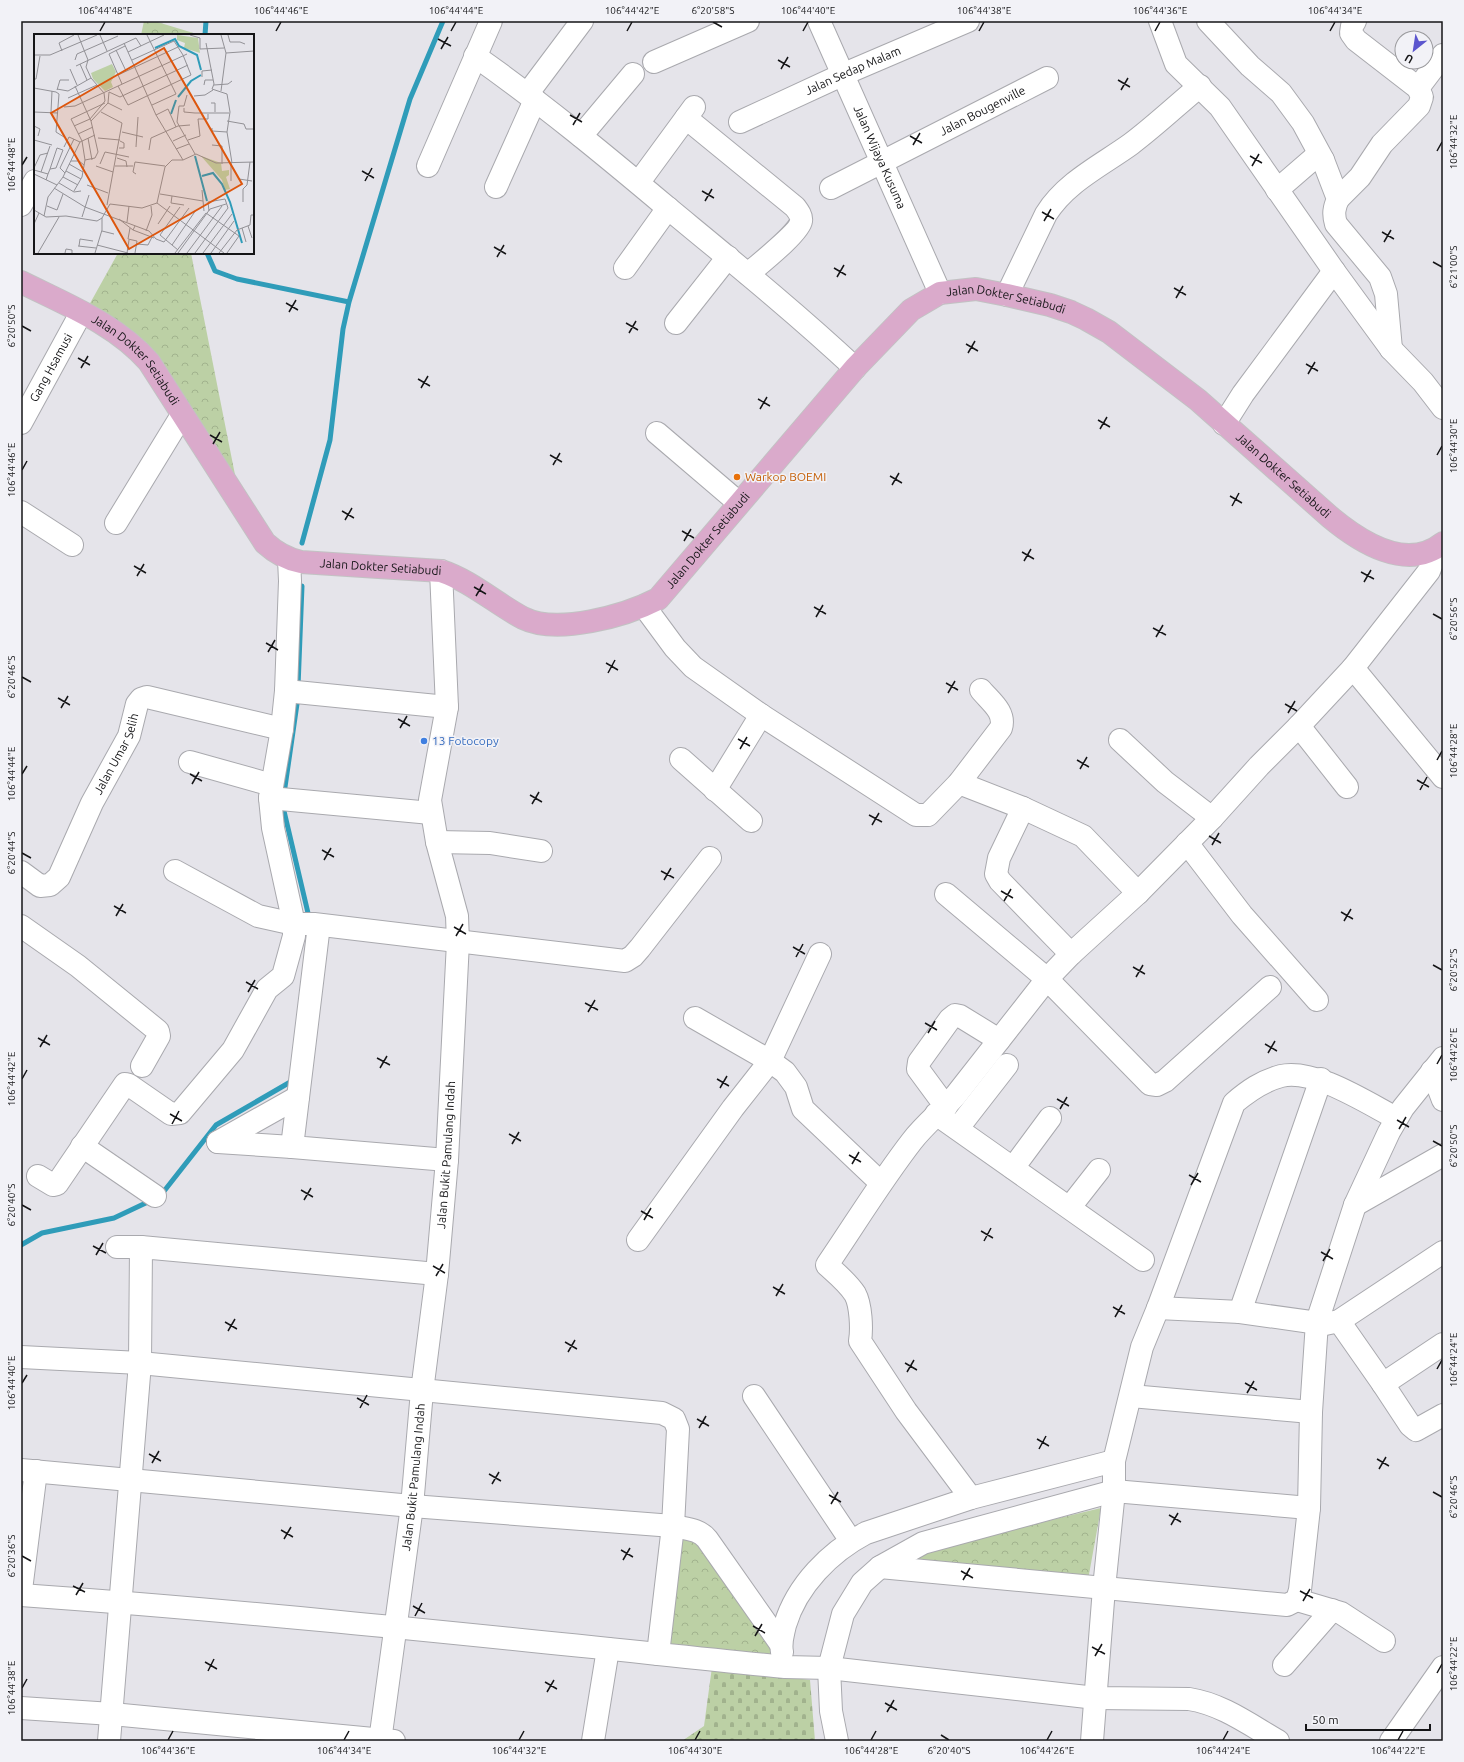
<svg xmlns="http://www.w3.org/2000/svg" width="1464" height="1762" viewBox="0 0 1464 1762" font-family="Ubuntu,sans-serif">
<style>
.forest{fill:url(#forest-crowns)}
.cemetery{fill:url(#cemetery-stones)}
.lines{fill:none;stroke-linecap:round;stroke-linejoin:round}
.stream{stroke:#2f9cb9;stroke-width:5}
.minor-casing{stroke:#a9a9ae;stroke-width:24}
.major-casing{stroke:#c2c2c3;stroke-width:24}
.minor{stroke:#fff;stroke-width:22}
.major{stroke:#daaacb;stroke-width:22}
.ticks{fill:none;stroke:#151517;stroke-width:1.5}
.food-dot{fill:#e8710a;stroke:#f2f2f7;stroke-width:1.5}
.shop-dot{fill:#3f7fe0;stroke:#f2f2f7;stroke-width:1.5}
.labels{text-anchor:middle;stroke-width:3;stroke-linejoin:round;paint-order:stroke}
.street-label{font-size:12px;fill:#151517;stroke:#f2f2f7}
.food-label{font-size:12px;fill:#c56008;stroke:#f2f2f7;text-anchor:start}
.shop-label{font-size:12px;fill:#366cbe;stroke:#f2f2f7;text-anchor:start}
.inset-river{fill:none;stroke:#2f9cb9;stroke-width:2}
.inset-road{fill:none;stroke:#929196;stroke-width:1}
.view{fill:#dd560d;fill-opacity:0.15;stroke:#dd560d;stroke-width:2}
.inset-edge{fill:none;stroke:#151517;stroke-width:2}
.neatline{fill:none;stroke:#151517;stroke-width:1.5}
.ticks-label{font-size:10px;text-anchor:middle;fill:#151517}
</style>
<defs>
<pattern id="forest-crowns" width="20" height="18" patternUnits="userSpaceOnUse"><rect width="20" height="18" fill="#bcd0a5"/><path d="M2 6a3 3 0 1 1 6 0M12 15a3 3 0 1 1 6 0" fill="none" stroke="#a1b28d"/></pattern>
<pattern id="cemetery-stones" width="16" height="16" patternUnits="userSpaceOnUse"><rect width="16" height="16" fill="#bcd0a5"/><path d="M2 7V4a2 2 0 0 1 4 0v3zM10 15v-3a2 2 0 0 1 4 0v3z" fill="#a1b28d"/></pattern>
</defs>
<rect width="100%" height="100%" fill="#e5e4ea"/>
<!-- forest -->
<path class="forest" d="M144 21H154L200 35H141Z
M118 253H191L241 505 143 350 83 316Z
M1101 1508 1088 1580 901 1566 930 1549Z
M678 1535 699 1539 774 1646V1659L666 1648Z"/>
<!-- cemetery -->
<path class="cemetery" d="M712 1667 810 1680 815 1741H682L704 1726Z"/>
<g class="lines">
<!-- stream -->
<path class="stream" d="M205 35 206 21
M207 253 215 271 237 279 349 302
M302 543 330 440 343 329 349 302 410 99 443 21
M298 687 302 586
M284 794 298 697
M284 804V811L308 913
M161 1195 216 1125 292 1081
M21 1245 42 1233 114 1218 150 1201"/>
<!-- minor casing -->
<g class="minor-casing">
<g id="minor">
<path id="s1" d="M819 21 940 293"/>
<path d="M1160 21 1176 64 1220 107 1334 271 1391 349 1423 382 1443 408"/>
<path d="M1208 21 1250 66 1281 93 1303 123 1323 160"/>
<path d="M475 56C542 103 606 156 669 209 732 261 795 312 855 368"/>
<path d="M654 62 748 21"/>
<path d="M1418 88 1443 55"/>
<path d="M528 93 582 21"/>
<path d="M686 118 795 207C798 211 802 216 801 221 800 232 757 266 748 274"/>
<path id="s2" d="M740 122 844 74 968 21"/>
<path d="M581 136 633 74"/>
<path d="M428 166 491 21"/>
<path d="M639 182 694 107"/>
<path d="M496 187 535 100"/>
<path id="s3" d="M831 188 1047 78"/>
<path d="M1277 190 1314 158 1323 160 1338 199C1334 208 1333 214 1336 224L1380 277 1386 294 1391 349"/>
<path d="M1338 199 1360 177 1382 144 1419 106 1422 97 1418 88 1356 40 1351 33 1352 26 1355 21"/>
<path d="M21 205 35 181"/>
<path d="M625 268 668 208"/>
<path d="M1007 295 1046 214C1066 182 1102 165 1131 144 1155 126 1177 105 1200 86"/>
<path d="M676 323 728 257"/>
<path id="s4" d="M21 423 81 313"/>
<path d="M1224 424 1243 394 1334 271"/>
<path d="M657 433 739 503"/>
<path d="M21 512 72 545"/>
<path d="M116 523 182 415"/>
<path d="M644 606 675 648 693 667 761 715 916 815H928L959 783 1001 728C1006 712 990 701 981 690"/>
<path d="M1353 668 1443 777"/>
<path d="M286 691 447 707"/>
<path d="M1299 726 1347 787"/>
<path d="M1120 740 1165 782 1212 818"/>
<path d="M681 759 751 821"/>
<path d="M190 762 272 785"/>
<path d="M959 783 1023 808 1083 836 1138 893"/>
<path d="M715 790 761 715"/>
<path d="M270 798 431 813"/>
<path d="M1023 808 999 858 996 874 1000 881 1071 954"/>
<path d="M437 842 490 843 541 851"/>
<path d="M1187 843 1242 915 1317 1000"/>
<path d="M175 871 258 916 294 924H314L625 961 633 956 640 948 710 858"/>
<path id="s5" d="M21 872 40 886 50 885 59 877 92 803 129 736 137 704 141 699 147 697 282 729"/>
<path d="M946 894 1047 979 1150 1084 1157 1085 1165 1081 1270 987"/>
<path d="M319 925 292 1147 447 1160"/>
<path d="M21 926 78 966 158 1031 159 1036 142 1066"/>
<path d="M695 1018 770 1061 785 1072 796 1087 803 1109 881 1183"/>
<path d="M1432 1071 1443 1100"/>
<path d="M946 1107 918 1069 919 1062 950 1019 955 1015 960 1016 999 1040"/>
<path d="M936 1114 1143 1260"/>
<path d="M958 1128 1007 1065"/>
<path d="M218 1142 298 1097"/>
<path d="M218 1142 292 1147"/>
<path d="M82 1146 155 1196"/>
<path d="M1013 1168 1050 1118"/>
<path d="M38 1176 53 1185 57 1184 125 1084 129 1085 171 1114 180 1113 233 1050 267 989 283 976 294 936V924L273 828 270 798 282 729 286 691 290 581 289 559"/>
<path d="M1355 1205 1443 1155"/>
<path d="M1070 1207 1099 1170"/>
<path d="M638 1240 733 1108 770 1061 820 954"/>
<path d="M117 1247H141"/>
<path d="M1158 1308 1240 1312 1325 1324 1339 1321 1443 1252"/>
<path d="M1240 1312 1321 1079"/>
<path d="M1339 1321 1383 1384 1410 1425 1416 1430 1443 1415"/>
<path d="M21 1357 140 1363 662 1413 674 1419 678 1429 673 1526 658 1654"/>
<path d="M1383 1384 1443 1344"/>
<path d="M754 1396 851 1541"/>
<path d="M1131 1396 1311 1412"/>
<path d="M21 1470 412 1506 673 1526C686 1529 699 1529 707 1539L780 1643"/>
<path d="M971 1498 906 1411 860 1341C862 1329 861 1305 855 1294 848 1283 837 1274 827 1265 855 1224 881 1181 912 1141 925 1124 942 1111 956 1095L1047 979 1071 954 1138 893 1212 818 1259 766 1299 726 1353 668 1429 571 1433 561 1434 551"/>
<path d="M880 1567 1287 1605 1297 1600 1300 1590 1309 1508 1311 1412 1317 1322 1355 1205 1389 1132 1403 1108 1443 1058"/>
<path d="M21 1590 36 1471"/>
<path d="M21 1595C276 1613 530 1641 785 1667L829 1668 1096 1698 1189 1699C1222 1704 1250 1725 1278 1741"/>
<path d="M1297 1600 1341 1613 1384 1641"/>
<path d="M782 1652C780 1642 783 1635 785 1625 797 1585 830 1552 866 1533L971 1498 1114 1461"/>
<path d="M1284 1665 1332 1610"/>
<path d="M21 1708 112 1714 394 1741"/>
<path d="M109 1741 140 1363 141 1247 437 1274"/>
<path id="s6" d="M380 1741 412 1506 422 1391 437 1274 447 1160 458 942 457 916 437 842 430 800 447 707 441 571"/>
<path d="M593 1741 608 1649"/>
<path d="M837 1741 831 1711 829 1668 843 1614 862 1583 880 1567 923 1543 1114 1491 1309 1508"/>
<path d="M1092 1741 1104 1588 1114 1491V1461L1142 1347 1158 1308 1234 1103C1248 1091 1262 1081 1281 1076 1314 1068 1367 1103 1396 1118"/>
<path d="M1391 1741 1443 1667"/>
</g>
</g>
<!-- major casing -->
<g class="major-casing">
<g id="major">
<path id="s7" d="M21 282C65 304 116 324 149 362L265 543C276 553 286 559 301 562L441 571C471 581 495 603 523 618 557 635 625 616 658 599L855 368 911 310 940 293 976 289 1007 295 1050 305 1071 312 1086 319 1109 332 1198 400 1330 517C1360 542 1407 572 1443 543"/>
</g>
</g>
<!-- minor -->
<use href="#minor" class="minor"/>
<!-- major -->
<use href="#major" class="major"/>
</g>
<!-- ticks -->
<path class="ticks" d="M713 22 722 27M100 31 105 22M276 31 281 22M451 31 456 22M627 31 632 22M803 31 808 22M979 31 984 22M1155 31 1160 22M1330 31 1335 22M438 39 451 46M441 49 448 37M778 60 790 67M781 69 788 57M1118 80 1130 87M1121 90 1128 78M570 115 582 122M573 125 580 113M910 136 922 143M913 145 920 133M1437 151 1442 142M1250 156 1262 163M22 165 27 157M1252 166 1259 154M362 171 374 178M365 181 372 168M702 191 714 198M705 201 712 189M1042 212 1054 219M1044 221 1051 209M1382 232 1394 239M1384 242 1391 230M494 247 506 254M497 257 504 245M1433 262 1442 267M834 268 846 275M837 277 844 265M1174 288 1186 295M1176 298 1183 286M286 303 298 310M289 312 296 300M626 323 638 330M22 326 31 331M629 333 636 321M966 344 978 351M968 353 975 341M78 358 90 365M1306 364 1318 371M81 368 88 356M1308 374 1315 362M418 379 430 386M421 388 428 376M758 399 770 406M760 409 767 397M1098 420 1110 427M1100 429 1107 417M210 435 222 442M213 444 220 432M550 455 562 462M1437 455 1442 446M553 465 560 453M22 470 27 461M890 476 902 483M892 485 899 473M1230 496 1242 503M1232 506 1239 493M342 511 354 518M345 520 352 508M682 531 694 538M684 541 691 529M1022 552 1034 559M1024 561 1031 549M134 566 146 573M1361 572 1374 579M137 576 144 564M1364 582 1371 570M474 587 486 594M476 596 483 584M814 607 826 614M1433 614 1442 619M816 617 823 605M1153 628 1166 635M1156 637 1163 625M266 643 278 650M268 652 275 640M606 663 618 670M608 673 615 660M22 677 31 682M946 683 958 690M948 693 955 681M58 698 70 705M1285 704 1297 711M61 708 68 696M1288 713 1295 701M398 719 410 726M400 728 407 716M738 739 750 746M740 749 747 737M1077 760 1089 767M1437 760 1442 751M1080 769 1087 757M22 774 27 766M190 774 202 781M1417 780 1429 787M192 784 199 772M1420 790 1427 777M530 795 542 802M532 804 539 792M869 815 882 822M872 825 879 813M1209 836 1221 843M1212 845 1219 833M322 850 334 857M22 853 31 858M324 860 331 848M661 871 674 878M664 880 671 868M1001 891 1013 898M1004 901 1011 889M114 906 126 913M1341 912 1353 919M116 916 123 904M1344 921 1351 909M454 927 466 934M456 936 463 924M793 947 805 954M796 957 803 944M1433 965 1442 970M1133 967 1145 974M1136 977 1143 965M246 982 258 989M248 992 255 980M585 1003 598 1010M588 1012 595 1000M925 1023 937 1030M928 1033 935 1021M38 1038 50 1045M1265 1044 1277 1051M40 1047 47 1035M1268 1053 1275 1041M377 1058 390 1065M1437 1064 1442 1055M380 1068 387 1056M22 1079 27 1070M717 1079 729 1086M720 1088 727 1076M1057 1099 1069 1106M1060 1109 1067 1097M170 1114 182 1121M1397 1120 1409 1127M172 1124 179 1111M1399 1129 1406 1117M509 1134 521 1141M1433 1141 1442 1146M512 1144 519 1132M849 1155 861 1162M852 1164 859 1152M1189 1175 1201 1182M1191 1185 1198 1173M301 1190 313 1197M304 1200 311 1188M22 1205 31 1210M641 1211 653 1218M644 1220 651 1208M981 1231 993 1238M984 1241 991 1228M93 1246 106 1253M1321 1252 1333 1259M96 1255 103 1243M1323 1261 1330 1249M433 1266 445 1273M436 1276 443 1264M773 1287 785 1294M776 1296 783 1284M1113 1307 1125 1314M1115 1317 1122 1305M225 1322 237 1329M228 1331 235 1319M565 1342 577 1349M568 1352 575 1340M905 1363 917 1370M1437 1369 1442 1360M907 1372 914 1360M22 1383 27 1375M1245 1383 1257 1390M1247 1393 1254 1381M357 1398 369 1405M360 1408 367 1395M697 1419 709 1426M699 1428 706 1416M1037 1439 1049 1446M1039 1449 1046 1436M149 1454 161 1461M1377 1459 1389 1466M152 1463 159 1451M1379 1469 1386 1457M489 1474 501 1481M492 1484 499 1472M1433 1492 1442 1497M829 1495 841 1502M831 1504 838 1492M1169 1515 1181 1522M1171 1525 1178 1513M281 1530 293 1537M284 1539 291 1527M621 1550 633 1557M22 1556 31 1561M623 1560 630 1548M961 1571 973 1578M963 1580 970 1568M73 1586 85 1592M1300 1591 1313 1598M76 1595 83 1583M1303 1601 1310 1589M413 1606 425 1613M415 1616 422 1603M753 1626 765 1633M755 1636 762 1624M1092 1647 1105 1654M1095 1656 1102 1644M205 1662 217 1669M208 1671 214 1659M1437 1673 1442 1664M545 1682 557 1689M22 1688 27 1679M547 1692 554 1680M885 1703 897 1710M887 1712 894 1700M941 1735 949 1740M168 1740 173 1731M344 1740 349 1731M519 1740 524 1731M695 1740 700 1731M871 1740 876 1731M1047 1740 1052 1731M1223 1740 1228 1731M1398 1740 1403 1731"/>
<!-- markers -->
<circle class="food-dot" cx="737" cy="477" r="4"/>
<circle class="shop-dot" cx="424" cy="741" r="4"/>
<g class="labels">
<!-- street labels -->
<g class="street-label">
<text dy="4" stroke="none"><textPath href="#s2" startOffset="124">Jalan Sedap Malam</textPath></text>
<text dy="4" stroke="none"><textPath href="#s3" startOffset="170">Jalan Bougenville</textPath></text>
<text dy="4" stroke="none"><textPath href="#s1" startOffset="149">Jalan Wijaya Kusuma</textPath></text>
<text dy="4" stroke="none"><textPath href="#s7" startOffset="1268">Jalan Dokter Setiabudi</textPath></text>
<text dy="4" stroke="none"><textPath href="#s7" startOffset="141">Jalan Dokter Setiabudi</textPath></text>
<text dy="4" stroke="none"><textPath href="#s4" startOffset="63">Gang Hsamusi</textPath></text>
<text dy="4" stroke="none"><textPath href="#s7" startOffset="1604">Jalan Dokter Setiabudi</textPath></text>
<text dy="4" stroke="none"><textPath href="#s7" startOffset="860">Jalan Dokter Setiabudi</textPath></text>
<text dy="4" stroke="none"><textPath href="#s7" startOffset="488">Jalan Dokter Setiabudi</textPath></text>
<text dy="4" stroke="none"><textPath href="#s5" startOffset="182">Jalan Umar Selih</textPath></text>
<text dy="4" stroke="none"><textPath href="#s6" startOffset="590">Jalan Bukit Pamulang Indah</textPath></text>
<text dy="4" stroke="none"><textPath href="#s6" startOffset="266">Jalan Bukit Pamulang Indah</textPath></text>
</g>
<!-- food labels -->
<g class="food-label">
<text x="745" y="481">Warkop BOEMI</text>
</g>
<!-- shop labels -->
<g class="shop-label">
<text x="432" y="745">13 Fotocopy</text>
</g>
</g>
<!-- overview -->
<g transform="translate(34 34)">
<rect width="220" height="220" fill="#e5e4ea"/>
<path d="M167 122 187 129 188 137 195 136V141L192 143 196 155 191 156 188 146Z" fill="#bcd0a5"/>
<path d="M143 1 164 4 166 19 150 14 151 9 143 6ZM78 30 82 38 77 48 79 53 71 57 59 45 57 39Z" fill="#bcd0a5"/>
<path class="inset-river" d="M121 14 141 5 145 12 163 21 167 36M144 63 157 47 167 41M137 80 142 66M161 122 173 167M168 142 179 139 188 150 196 168 208 209"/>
<path class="inset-road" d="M66 1 73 17M113 1 142 60 118 71M156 1 166 4V15L190 14M187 1 192 19 220 17M194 1 196 8H206L211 10M90 9 122 81 149 126M172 9 180 50 178 55 193 60 196 78 193 98 198 129M82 16 92 37M28 17 25 9 40 1M94 18 130 1M0 21H16L63 1M41 26 43 20 84 2M46 30 53 46M42 32 102 4 107 12M36 35 43 51M84 41 144 13M168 43V37L178 36M0 45H2L6 22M88 50 75 20 91 12M170 51 171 46H179M180 51 194 50 198 47M41 52 57 87 64 118 61 124 51 126M84 52 94 71 157 41 149 21 140 7 98 26M0 54 22 58M23 55 34 57 57 44M23 56 26 46H35M187 57 192 19M22 58 25 60 22 98 30 103M75 58 86 63 154 31M153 61 150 72H145L143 88 161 120M160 62 171 61 179 56M34 64 63 51M74 69 88 76M177 69H181V78M30 73 41 72 153 20M150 74V78L161 79H195M0 78 24 79M17 78 18 57M67 78 88 89 73 171M122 81 134 75 142 93M57 87 74 69 75 58M193 87 210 90 212 95H220M0 92 6 95 4 102M40 92 56 85 71 67 70 59 57 44 52 33 54 26 44 1M178 94V97L193 98M88 98 109 103M44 100 59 93M54 104 58 126M64 104 86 106M0 106 18 111M154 106 166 102 164 85H174V80M139 107 152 101M178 111 188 112V130M30 113 35 103 46 108M102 113 104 83M85 114H90V109L86 107M142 115 155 110M115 116 117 104 144 92 156 91M83 124 92 127 93 133M37 127H45L50 131M35 130 49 138M66 130 71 118 95 123M62 132 79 138M81 132H99M0 134 6 121 14 119M0 136 14 140M32 137 47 145M7 138 16 112M31 139 26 134 40 105M0 140 23 151M102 140 99 138 101 128 131 132M29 143 44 151M205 145 218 147M12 146 14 140 16 135 23 114 29 116 22 134 16 135M197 147V129M25 149 40 158 47 157M53 151 74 159M20 154 51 173 115 197 122 205 130 208 155 174M168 156 170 177M40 157 48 143 51 126 48 107 37 85 71 69M126 160 169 167M138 162 137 169 150 171M209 168V155L213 151 216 128M123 169 190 219M13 172 23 176 29 160M0 176 12 183 32 182 63 187 68 184 76 170 108 174 123 169 131 133 138 126H149L162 120 182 129 220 128M10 182 14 163 29 143 46 108 61 101M48 183 55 161M85 185 99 196 101 192M93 188 95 172M0 190 5 179M124 190 136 172M214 192 218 204M96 194 94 205 103 207 101 219M208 194 212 208M99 196 120 204M68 197 80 200M112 197 118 181 117 172M103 210 114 211 118 203M63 211 94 219M138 211 162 176M44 212 62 214M45 212 46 205 59 207M144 216 126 201 146 173M4 219 25 183M31 219 32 215 38 216V219M61 219 68 196V184M93 219 95 206M141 219 172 179 205 202 193 219M144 219 176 175 192 170M153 219 188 172M161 219 194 174 191 165 174 168 175 177M169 219 198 180M177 219 200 187M185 219 203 196 216 191 217 181H220"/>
<path class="view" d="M130 14 208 150 95 215 17 79Z"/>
<rect width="220" height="220" class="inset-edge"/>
</g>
<!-- border -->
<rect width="1464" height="1762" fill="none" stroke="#f2f2f7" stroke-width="44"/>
<!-- north arrow -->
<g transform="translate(1414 50) rotate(210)"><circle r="19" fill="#f2f2f7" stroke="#9a9a9d"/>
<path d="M0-3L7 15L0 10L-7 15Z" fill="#5c56ce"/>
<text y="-6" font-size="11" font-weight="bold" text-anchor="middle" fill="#151517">U</text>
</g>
<!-- scale -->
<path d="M1306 1724v6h124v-6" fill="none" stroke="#151517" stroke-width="2"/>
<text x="1312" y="1724" font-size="12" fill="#151517" stroke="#f2f2f7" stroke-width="3" paint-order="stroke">50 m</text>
<rect x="22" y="22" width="1420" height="1718" class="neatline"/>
<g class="ticks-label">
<text x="105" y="14">106°44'48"E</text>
<text x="281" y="14">106°44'46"E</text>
<text x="456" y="14">106°44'44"E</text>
<text x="632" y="14">106°44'42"E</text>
<text x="713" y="14">6°20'58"S</text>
<text x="808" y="14">106°44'40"E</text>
<text x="984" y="14">106°44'38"E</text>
<text x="1160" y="14">106°44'36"E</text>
<text x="1335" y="14">106°44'34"E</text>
<text transform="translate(1453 142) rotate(-90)" y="4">106°44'32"E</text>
<text transform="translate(11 165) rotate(-90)" y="4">106°44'48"E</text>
<text transform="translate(1453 267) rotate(-90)" y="4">6°21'00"S</text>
<text transform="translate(11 326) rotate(-90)" y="4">6°20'50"S</text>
<text transform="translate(1453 446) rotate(-90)" y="4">106°44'30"E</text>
<text transform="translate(11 470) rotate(-90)" y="4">106°44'46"E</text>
<text transform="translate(1453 619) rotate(-90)" y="4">6°20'56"S</text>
<text transform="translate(11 677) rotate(-90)" y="4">6°20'46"S</text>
<text transform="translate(1453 751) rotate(-90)" y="4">106°44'28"E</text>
<text transform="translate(11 774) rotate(-90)" y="4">106°44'44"E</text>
<text transform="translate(11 853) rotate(-90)" y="4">6°20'44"S</text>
<text transform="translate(1453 970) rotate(-90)" y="4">6°20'52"S</text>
<text transform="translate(1453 1055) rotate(-90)" y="4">106°44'26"E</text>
<text transform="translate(11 1079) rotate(-90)" y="4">106°44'42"E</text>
<text transform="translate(1453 1146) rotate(-90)" y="4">6°20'50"S</text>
<text transform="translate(11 1205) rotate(-90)" y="4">6°20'40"S</text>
<text transform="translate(1453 1360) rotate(-90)" y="4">106°44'24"E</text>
<text transform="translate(11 1383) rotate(-90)" y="4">106°44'40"E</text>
<text transform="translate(1453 1497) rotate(-90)" y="4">6°20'46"S</text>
<text transform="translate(11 1556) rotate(-90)" y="4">6°20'36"S</text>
<text transform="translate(1453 1664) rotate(-90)" y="4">106°44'22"E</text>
<text transform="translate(11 1688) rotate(-90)" y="4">106°44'38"E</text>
<text x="168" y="1754">106°44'36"E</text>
<text x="344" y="1754">106°44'34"E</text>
<text x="519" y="1754">106°44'32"E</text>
<text x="695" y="1754">106°44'30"E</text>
<text x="871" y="1754">106°44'28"E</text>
<text x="949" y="1754">6°20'40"S</text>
<text x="1047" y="1754">106°44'26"E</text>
<text x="1223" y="1754">106°44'24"E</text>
<text x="1398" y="1754">106°44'22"E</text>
</g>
</svg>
